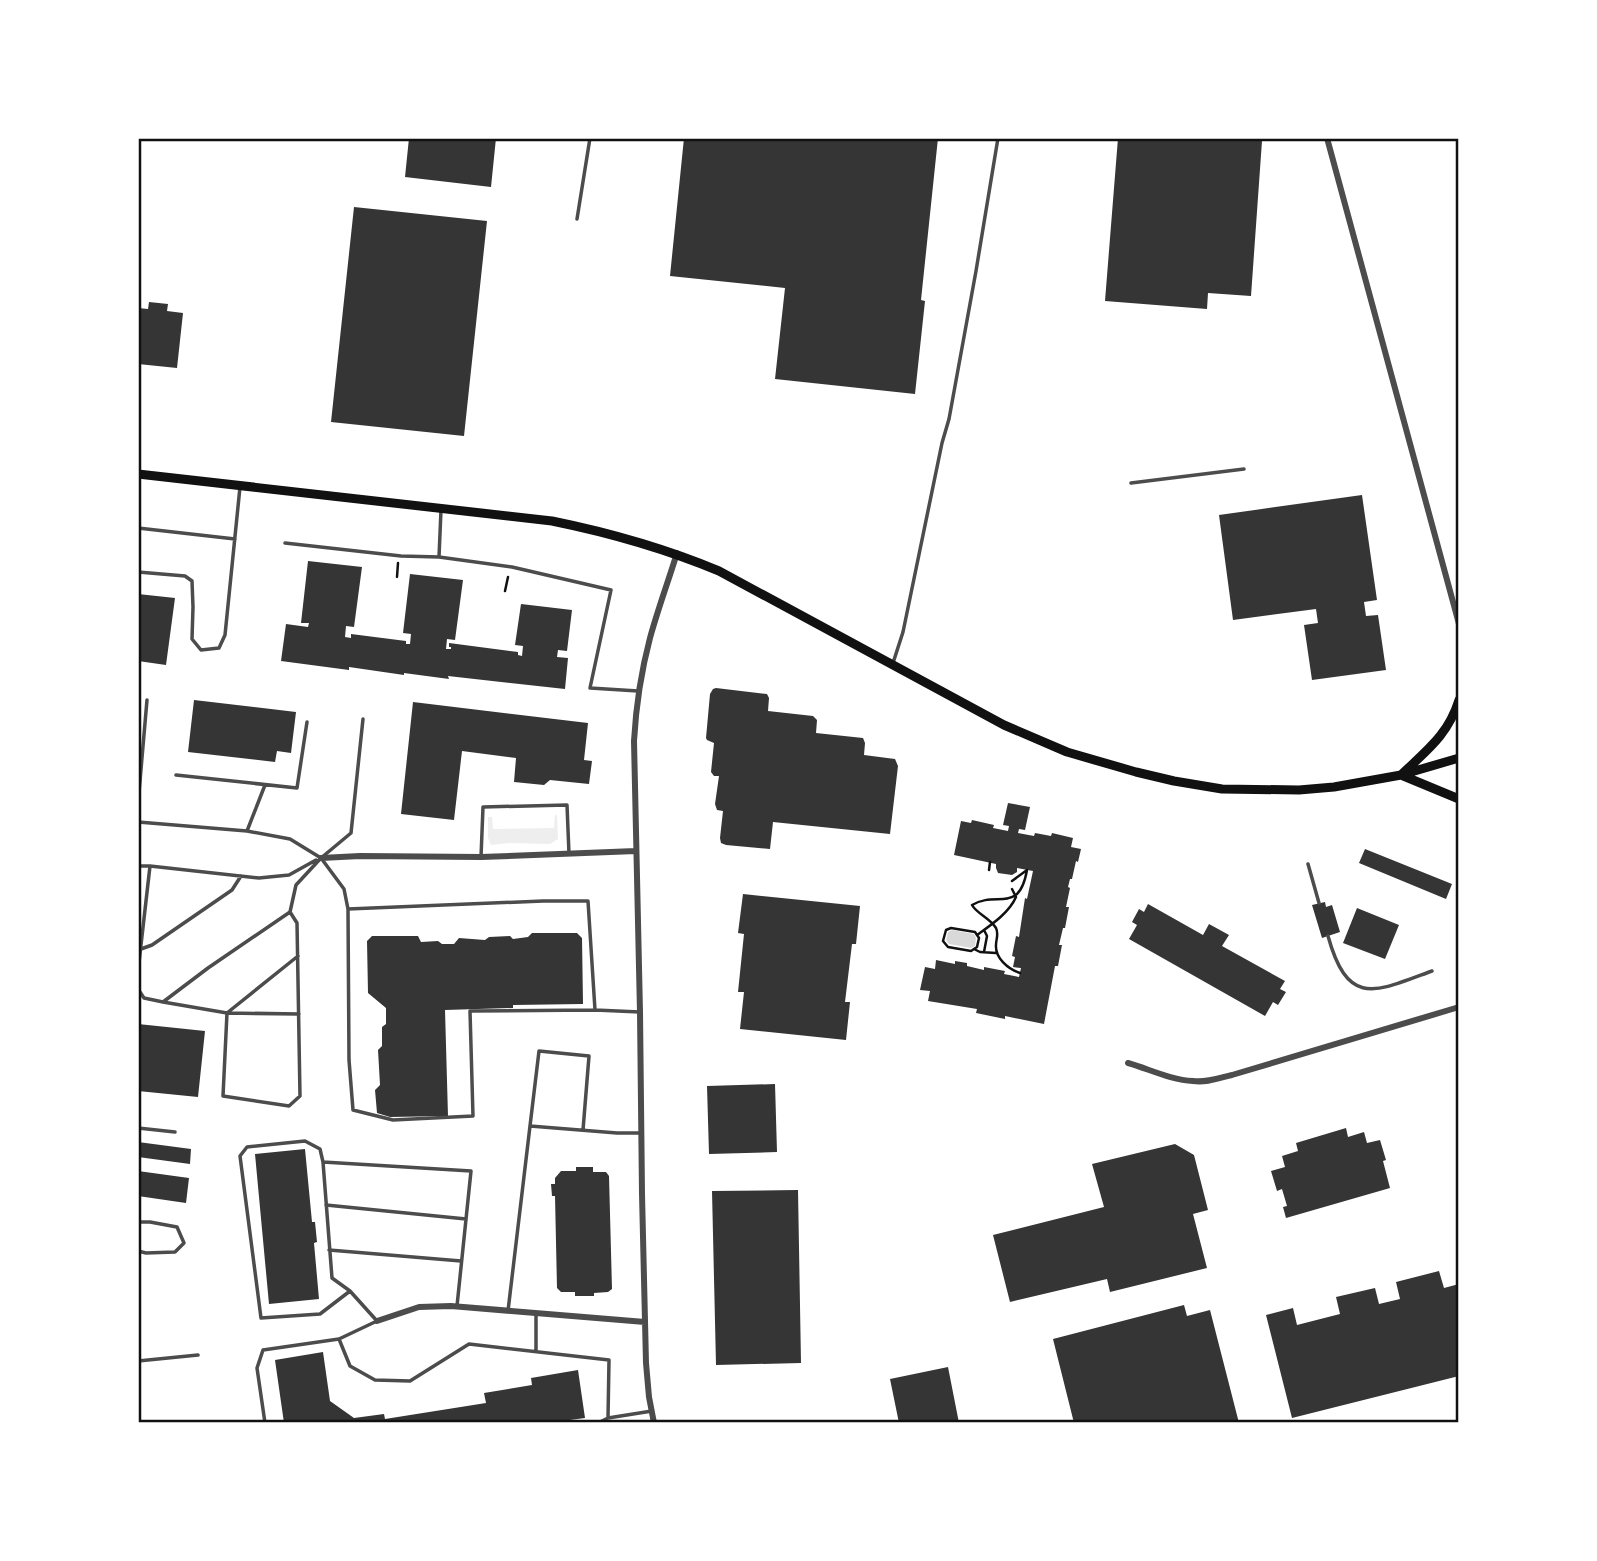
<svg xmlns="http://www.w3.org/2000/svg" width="1597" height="1561" viewBox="0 0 1597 1561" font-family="'Open Sans',sans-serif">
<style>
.green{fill:#eee}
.water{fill:#d9d9d9}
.building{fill:#353535}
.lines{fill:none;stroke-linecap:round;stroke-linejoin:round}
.path{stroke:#111;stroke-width:2.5}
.service{stroke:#4c4c4c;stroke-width:3.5}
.minor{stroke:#4c4c4c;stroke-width:6}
.secondary{stroke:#111;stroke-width:9}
.neatline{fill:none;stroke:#111;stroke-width:2.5}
</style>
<rect width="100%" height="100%" fill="#fff"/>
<!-- green -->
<path class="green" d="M555 815H557L558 839 550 844 509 843 491 845 488 838V817H492L493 829 554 828Z"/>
<!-- water -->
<path class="water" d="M952 930 974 934 976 938 975 946 971 948 949 944 946 940 948 932Z"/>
<!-- building -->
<path class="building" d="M409 138H496L491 187 405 177Z
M684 138H938L921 300 925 301 915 394 775 379 785 288 670 276Z
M1118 138H1224L1262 141 1251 296 1208 293 1207 309 1105 301Z
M354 207 487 221 464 436 331 422Z
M149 302 168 304 167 311 183 313 177 368 138 364V308L148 309Z
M1362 495 1377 600 1364 602 1366 616 1378 615 1386 670 1312 680 1304 625 1318 623 1316 609 1233 620 1219 515Z
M308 561 362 567 354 627 346 626 345 637 351 638V634L406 641V644H410L411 634 403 633 410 574 463 580 455 640 447 639 446 649H451V647H449V643L518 652V655L522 656 523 646 515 645 521 604 572 610 567 651 558 650 557 657 568 658 565 689 448 676 449 679 404 673V675L349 667V670L281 661 286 624 308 627 309 623H301Z
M138 594 175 598 166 665 138 661Z
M716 688 767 694 769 698 768 711 813 716 817 720 816 733 863 738 865 743 864 755 895 759 898 766 890 834 773 822 770 849 726 845 721 843 720 838 723 811 717 810 715 804 719 776H714L711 772 714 743 707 740 706 738 710 694 713 689Z
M194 700 296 712 291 753 277 751 275 762 188 752Z
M413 702 588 723 584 760 592 761 589 784 550 780 544 785 514 782 516 758 462 751 454 820 401 814Z
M1008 803 1030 807 1025 830 1019 829 1018 833 1034 836 1035 833 1051 836 1052 833 1073 838 1071 847 1081 849 1078 862 1076 861 1072 879H1070L1068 887 1070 888 1066 907H1069L1065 928H1063L1059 945H1062L1058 966H1055L1044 1024 1005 1016V1019L976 1013 977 1009 928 1001 930 991 920 990 925 967 935 969 936 960 955 964V961L967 963V966L984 970V967L1005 971 1004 974 1019 977 1021 968 1013 967 1015 957 1012 956 1016 936 1019 937 1025 898 1027 899 1033 871 1017 868V872L1012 875 998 873 996 868V864L954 855 961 821 971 823 972 820 994 825 993 828 1008 831 1009 826 1003 825Z
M1365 849 1452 884 1446 899 1359 863Z
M743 894 860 906 856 944H852L845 1002H850L846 1040 740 1029 744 992H738L744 934 738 933Z
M1325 902 1326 907 1332 905 1340 932 1322 938 1312 905Z
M1148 904 1203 935 1209 924 1229 935 1222 946 1285 981 1280 989 1286 992 1278 1005 1273 1002 1265 1016 1129 939 1137 925 1132 922 1139 909 1144 912Z
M1357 908 1399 925 1385 959 1343 943Z
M532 933H577L582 938 583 1004 513 1005V1008L445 1010 448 1116 390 1117 377 1113 375 1090 380 1085 378 1050 382 1046V1027L386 1024V1008L368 993 367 941 372 936H418L421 942 438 941 442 944H454L459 938 485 940 489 937 510 936 513 939 528 937Z
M138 1024 205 1031 198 1097 138 1091Z
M775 1084 777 1152 709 1154 707 1086Z
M1346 1128 1348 1137 1364 1132 1367 1143 1380 1140 1386 1160 1383 1161 1390 1188 1286 1218 1283 1207 1287 1206 1282 1189 1277 1191 1271 1171 1285 1167 1282 1156 1298 1151 1296 1143Z
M138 1142 191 1149 190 1164 138 1157Z
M1175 1144 1194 1155 1208 1210 1193 1214 1207 1268 1110 1292 1107 1279 1010 1302 993 1235 1104 1207 1092 1164Z
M305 1149 312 1222H315L317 1242 314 1243 319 1299 269 1304 255 1154Z
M576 1167H593V1172H606L609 1176 612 1289 608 1292 594 1293V1296H575V1292H561L557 1288 555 1196H552L551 1184H555V1178L561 1171H576Z
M138 1171 189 1178 186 1203 138 1196Z
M798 1190 801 1363 716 1365 712 1191Z
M1439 1271 1444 1288 1459 1284V1376L1292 1418 1266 1315 1293 1308 1297 1325 1340 1314 1336 1297 1375 1288 1379 1304 1400 1299 1396 1282Z
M1184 1305 1187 1316 1210 1310 1239 1423H1074L1053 1339Z
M323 1352 330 1401 354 1418 384 1414 385 1419 486 1403 484 1393 532 1385 531 1378 578 1370 585 1418 570 1420V1423H284L275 1360Z
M948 1367 959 1423H899L890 1379Z"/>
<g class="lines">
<!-- path -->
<path class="path" d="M397 577 398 563
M505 591 508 577
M989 870 990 862
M1012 881 1027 870C1019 915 997 890 972 905 977 914 990 918 996 928 999 934 996 939 996 945 995 958 1008 969 1020 973
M951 928 975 932 979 938 977 947 971 951 948 947 943 941 946 930Z
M977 935C991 925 1009 913 1016 897L1012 889
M974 949 980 952 996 953
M984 952 987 936 984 930"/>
<!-- service -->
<path class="service" d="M577 219 590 138
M1131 483 1244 469
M441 510 439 557 512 567 611 590 590 688 638 691
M138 528 235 539
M285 543 401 556 439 557
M138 572 185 576 192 581 193 607 192 639 201 650 219 648 225 635 240 487
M893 663 903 632 942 443 949 419 976 271 998 138
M176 775 297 788 307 722
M265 785 247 831 290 839 321 858 344 889 348 909
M138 804 147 700
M138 822 247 831
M481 857 483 807 567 805 569 854
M1308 864 1319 903
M138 866H150
M290 912 297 923 300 1096 289 1106 223 1096 227 1013 299 1014
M1328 936C1348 1008 1375 992 1432 971
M141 949 152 945 232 890 241 876
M138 971 150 866 259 878 289 875 316 860
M138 989 144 998 163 1002 208 968 290 912 296 885 321 858 351 833 363 719
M163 1002 227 1013 298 956
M595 1010 470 1011 473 1116 393 1120 353 1110 349 1060 348 909 543 901H588L595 1010 640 1012
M530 1126 539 1051 589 1056 583 1130
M138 1128 175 1132
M323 1162 320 1149 305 1141 247 1147 240 1156 261 1318 320 1314 350 1291
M326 1205 466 1219
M138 1222H150L177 1227 184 1243 175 1252 146 1253 138 1251
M329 1250 461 1261
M508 1311 530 1126 617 1133H641
M339 1339 350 1366 375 1380 410 1381 469 1344 609 1360 608 1418 598 1423
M536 1352V1313
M138 1361 198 1355
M608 1418 652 1411
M265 1423 257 1368 263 1350 339 1339 377 1321 350 1291 332 1278 323 1162 471 1171 457 1306"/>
<!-- minor -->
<path class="minor" d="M1327 138 1459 624
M321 858 360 856 481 857 636 851
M1128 1063C1149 1069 1171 1080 1193 1081 1206 1083 1219 1078 1232 1075L1459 1007
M377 1321 419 1307 451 1306 645 1322
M654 1423 649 1397 646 1363 642 1194 640 1012 634 741C636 706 641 672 650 638 658 609 668 582 677 553"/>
<!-- secondary -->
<path class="secondary" d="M138 474 552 521C611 533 664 548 719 571L1004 725 1067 752 1136 772 1174 781 1222 789 1299 790 1334 787 1401 775 1459 758
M1402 774C1427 750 1448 735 1459 700
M1401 775 1459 799"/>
</g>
<!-- border -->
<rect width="1597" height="1561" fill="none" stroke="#ffffff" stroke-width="280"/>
<rect x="140" y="140" width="1317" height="1281" class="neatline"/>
</svg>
